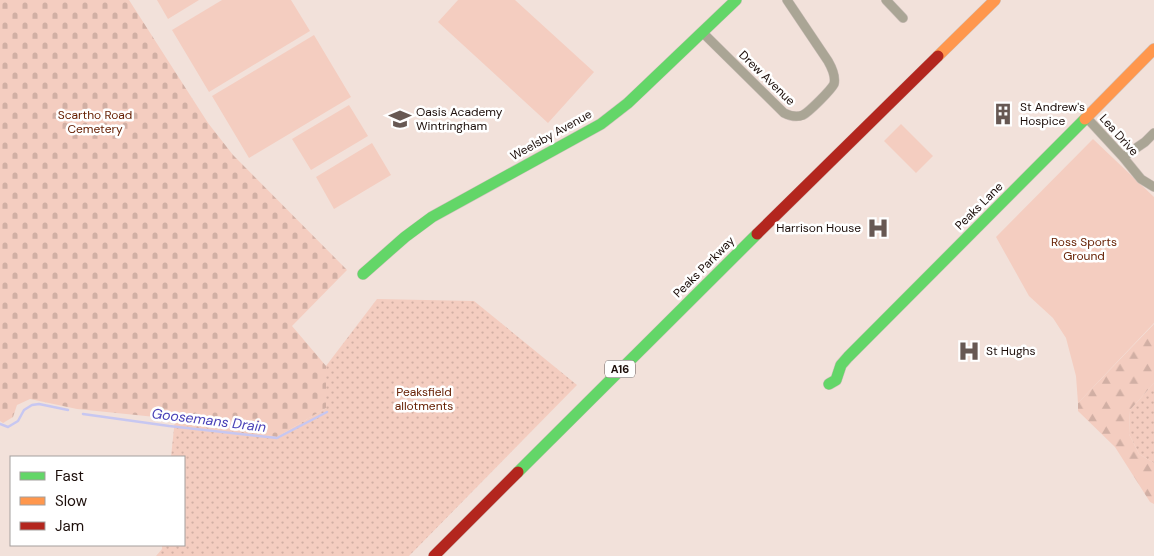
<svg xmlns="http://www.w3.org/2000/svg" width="1154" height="556" viewBox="0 0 1154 556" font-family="'DM Sans',sans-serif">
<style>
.grass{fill:url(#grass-dots)}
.forest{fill:url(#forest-firs)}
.cemetery{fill:url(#cemetery-stones)}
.park{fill:#f4cdc0}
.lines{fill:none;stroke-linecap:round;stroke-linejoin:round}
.stream{stroke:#c7c7f1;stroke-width:2.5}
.street-casing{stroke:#cec0bb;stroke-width:10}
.fast-casing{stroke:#cec0bb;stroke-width:12}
.slow-casing{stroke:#cec0bb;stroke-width:12}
.jam-casing{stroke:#cec0bb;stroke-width:12}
.street{stroke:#aaa595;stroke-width:9}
.fast{stroke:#63d668;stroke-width:11}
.slow{stroke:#ff974d;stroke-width:11}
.jam{stroke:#b3261e;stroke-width:11}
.labels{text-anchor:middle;stroke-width:5;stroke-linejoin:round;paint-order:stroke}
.shield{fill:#fff;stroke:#605654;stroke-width:1}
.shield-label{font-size:11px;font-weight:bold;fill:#1c0e0a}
.street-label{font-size:12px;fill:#1c0e0a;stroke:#fff}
.poi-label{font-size:12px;fill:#1c0e0a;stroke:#fff;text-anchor:start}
.park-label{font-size:12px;fill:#672104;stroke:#fff}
.water-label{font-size:14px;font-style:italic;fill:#4941b7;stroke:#fff}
</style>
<defs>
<pattern id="grass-dots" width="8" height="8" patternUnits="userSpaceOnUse" patternTransform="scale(1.25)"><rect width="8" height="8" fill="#f4cdc0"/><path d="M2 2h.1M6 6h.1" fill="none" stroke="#d1afa4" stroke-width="1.8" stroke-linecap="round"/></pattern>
<pattern id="forest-firs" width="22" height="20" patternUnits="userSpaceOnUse" patternTransform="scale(1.25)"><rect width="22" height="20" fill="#f4cdc0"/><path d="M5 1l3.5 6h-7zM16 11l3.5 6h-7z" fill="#d1afa4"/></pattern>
<pattern id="cemetery-stones" width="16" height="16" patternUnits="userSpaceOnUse" patternTransform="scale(1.25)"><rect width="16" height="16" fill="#f4cdc0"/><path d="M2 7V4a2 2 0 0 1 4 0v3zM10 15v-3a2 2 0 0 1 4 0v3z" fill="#d1afa4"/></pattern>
</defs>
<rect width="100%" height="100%" fill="#f2e1da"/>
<!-- grass -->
<path class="grass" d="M377 299 474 301 577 385 409 556H156L162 549V545H184V457H171L175 419 277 437 326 408V366Z
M1154 383V463L1139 454 1129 434 1130 410Z"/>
<!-- forest -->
<path class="forest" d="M1154 324V383L1130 410 1129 434 1139 454 1154 463V504L1150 502 1115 447 1078 411V403Z"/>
<!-- cemetery -->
<path class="cemetery" d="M0 0H129L208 123 233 155 347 270 292 326 326 366V408L277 437 175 419 77 409 30 399 17 405 13 417 3 423 0 421Z"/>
<!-- park -->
<path class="park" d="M157 0H199L168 19Z
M222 0H291L310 31 209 92 172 30Z
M458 0H515L594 72 548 123 438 22Z
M314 35 351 97 249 158 212 96Z
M349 105 368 136 311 170 292 139Z
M901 124 933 156 916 173 884 141Z
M1093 139 1154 197V323L1078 403 1076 376 1066 338 1053 318 1029 296 996 237Z
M372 143 391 175 334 209 316 177Z"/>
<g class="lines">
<!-- stream -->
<path class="stream" d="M83 414 169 426 277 438 327 412
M0 424 8 427 18 421 24 410 32 405 39 404 68 410"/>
<!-- street casing -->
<g class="street-casing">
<path id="street" d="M886 0 903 18
M702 32 784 113C790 116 796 118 803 115 809 112 831 90 834 84 836 76 832 68 828 61L787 0
M1087 118 1123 157 1141 179 1154 187
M1123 157 1145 142 1154 133"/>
</g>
<!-- fast casing -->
<g class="fast-casing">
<path id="fast" d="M363 274 405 237 432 217 601 124 628 103 736 0
M829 384 836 380 841 365 848 357 1085 119
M518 472 757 234"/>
</g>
<!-- slow casing -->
<g class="slow-casing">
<path id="slow" d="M938 56 995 0
M1085 119 1154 49"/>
</g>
<!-- jam casing -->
<g class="jam-casing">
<path id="jam" d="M757 234 938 56
M434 556 518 472"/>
</g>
<!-- street -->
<use href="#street" class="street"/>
<!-- fast -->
<use href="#fast" class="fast"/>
<!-- slow -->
<use href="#slow" class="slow"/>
<!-- jam -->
<use href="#jam" class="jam"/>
</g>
<!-- icons -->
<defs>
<g id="building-bare" transform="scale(1.725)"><path d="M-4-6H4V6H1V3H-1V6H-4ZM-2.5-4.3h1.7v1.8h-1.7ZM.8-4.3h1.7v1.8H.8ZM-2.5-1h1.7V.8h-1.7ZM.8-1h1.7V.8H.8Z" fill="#675853" stroke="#fff" stroke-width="2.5" paint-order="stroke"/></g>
<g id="school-bare" transform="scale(1.725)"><path d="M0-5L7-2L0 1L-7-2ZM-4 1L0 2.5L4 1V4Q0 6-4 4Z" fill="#675853" stroke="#fff" stroke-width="2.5" paint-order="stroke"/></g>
<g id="hospital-bare" transform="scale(1.725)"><path d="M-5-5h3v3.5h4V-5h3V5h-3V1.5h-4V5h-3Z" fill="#675853" stroke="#fff" stroke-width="2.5" paint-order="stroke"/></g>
</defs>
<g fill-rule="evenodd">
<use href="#building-bare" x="1003" y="114"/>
<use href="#school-bare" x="400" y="119"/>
<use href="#hospital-bare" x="878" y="228"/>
<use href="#hospital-bare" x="969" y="351"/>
</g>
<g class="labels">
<!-- shield labels -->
<rect class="shield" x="605" y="360.5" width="30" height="17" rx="4"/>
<g class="shield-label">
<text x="620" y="373">A16</text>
</g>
<!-- street labels -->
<g class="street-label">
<text transform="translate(767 78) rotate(44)" y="4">Drew Avenue</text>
<text transform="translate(551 135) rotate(-29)" y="4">Weelsby Avenue</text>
<text transform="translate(1119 135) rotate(48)" y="4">Lea Drive</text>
<text transform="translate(979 206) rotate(-45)" y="4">Peaks Lane</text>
<text transform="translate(704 267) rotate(-45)" y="4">Peaks Parkway</text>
</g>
<!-- poi labels -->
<g class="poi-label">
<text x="1020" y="111">St Andrew's<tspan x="1020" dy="14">Hospice</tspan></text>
<text x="416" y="116">Oasis Academy<tspan x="416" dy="14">Wintringham</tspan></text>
<text x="861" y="232" text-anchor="end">Harrison House</text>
<text x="986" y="355">St Hughs</text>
</g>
<!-- park labels -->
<g class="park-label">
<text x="95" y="119">Scartho Road<tspan x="95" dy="14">Cemetery</tspan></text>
<text x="1084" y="246">Ross Sports<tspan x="1084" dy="14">Ground</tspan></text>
<text x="424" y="396">Peaksfield<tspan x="424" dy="14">allotments</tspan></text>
</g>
<!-- water labels -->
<g class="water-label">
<text transform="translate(209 420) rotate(7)" y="5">Goosemans Drain</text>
</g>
</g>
<!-- legend -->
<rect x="10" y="456" width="175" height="90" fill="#ffffff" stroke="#a49f9d"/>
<rect x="20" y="472" width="25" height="8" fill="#63d668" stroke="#a49f9d"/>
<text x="55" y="481" font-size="15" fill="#1c0e0a">Fast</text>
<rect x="20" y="497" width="25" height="8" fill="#ff974d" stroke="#a49f9d"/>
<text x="55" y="506" font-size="15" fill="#1c0e0a">Slow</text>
<rect x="20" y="522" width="25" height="8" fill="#b3261e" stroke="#a49f9d"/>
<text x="55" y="531" font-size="15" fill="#1c0e0a">Jam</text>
</svg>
